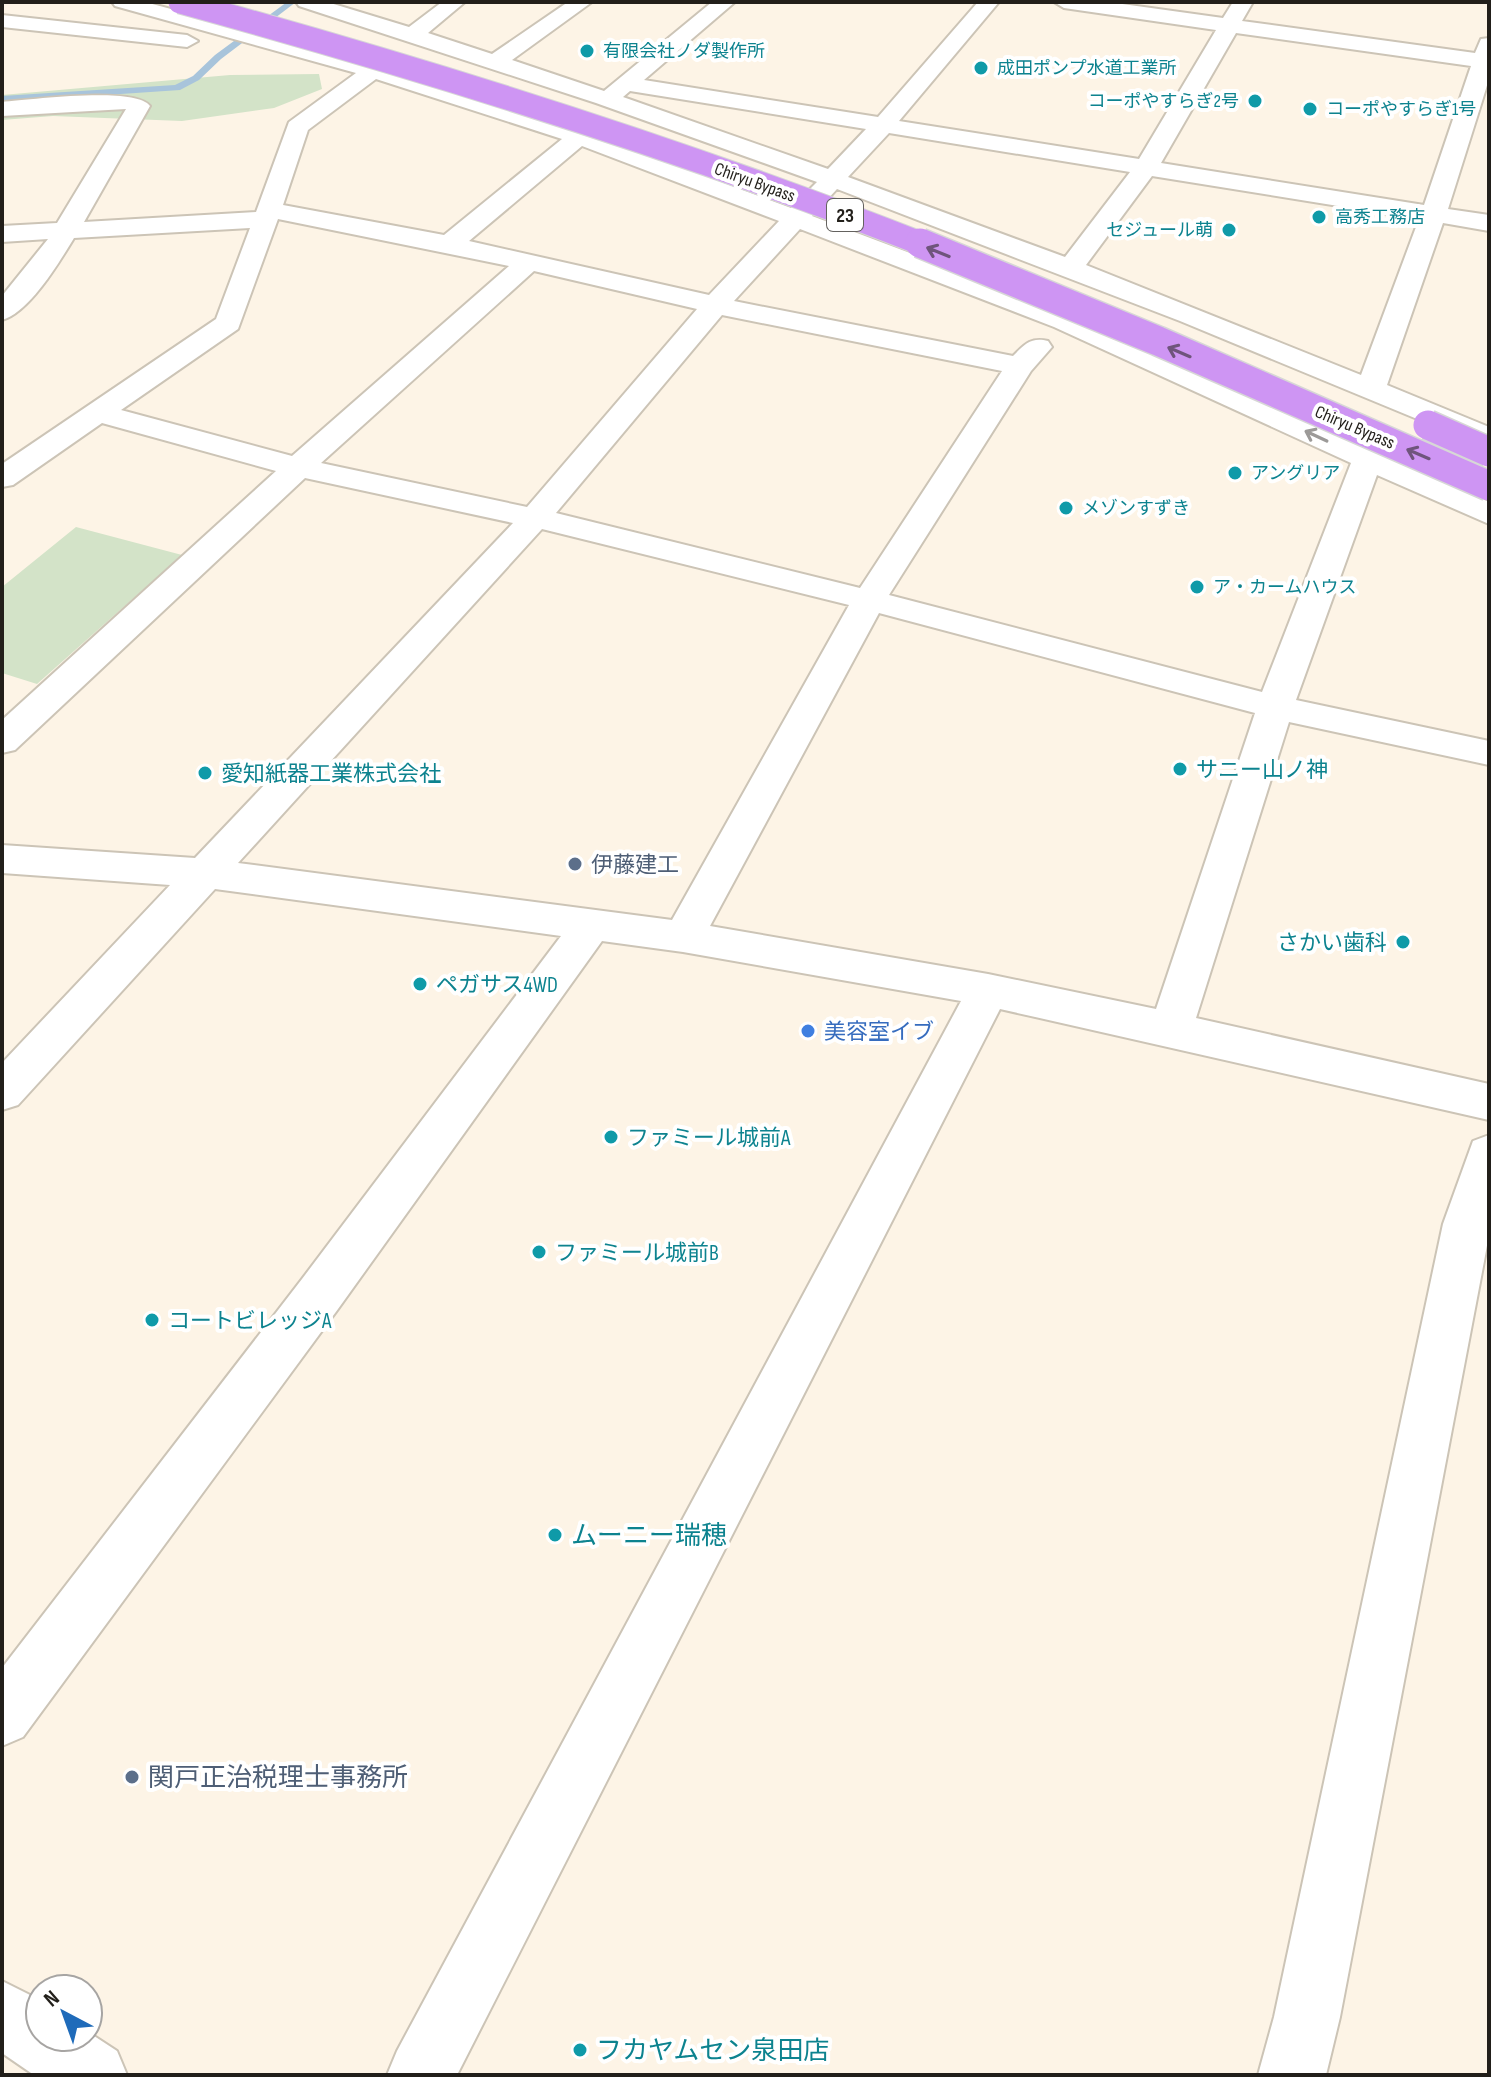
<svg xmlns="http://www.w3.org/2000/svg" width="1491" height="2077" viewBox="0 0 1491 2077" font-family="'Sofia Sans Condensed','Noto Sans JP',sans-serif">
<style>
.green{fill:#d3e3c8}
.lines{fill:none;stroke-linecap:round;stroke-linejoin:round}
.stream{fill:#a8c4db;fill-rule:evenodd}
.minor-casing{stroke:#ccc4b6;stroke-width:4}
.minor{fill:#fff;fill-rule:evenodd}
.highway-bridge-far1-casing{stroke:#d7d7d6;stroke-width:25;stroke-linecap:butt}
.highway-bridge-casing{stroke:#d7d7d6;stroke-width:32;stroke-linecap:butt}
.highway-bridge-far1{stroke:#ce95f3;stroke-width:23}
.highway-bridge{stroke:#ce95f3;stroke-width:29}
.oneway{stroke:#6f547c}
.oneway2{stroke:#9c9a98}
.culture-dot{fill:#0f9aa8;stroke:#fff;stroke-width:3}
.service-dot{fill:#5c6f8a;stroke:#fff;stroke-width:3}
.shop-dot{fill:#3f7fe0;stroke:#fff;stroke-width:3}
.labels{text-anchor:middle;stroke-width:8;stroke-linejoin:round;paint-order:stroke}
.far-culture-label{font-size:18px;fill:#0d838f;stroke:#fff;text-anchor:start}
.far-street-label{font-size:18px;fill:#221f1a;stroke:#fff}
.shield{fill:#fff;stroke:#64625f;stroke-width:2}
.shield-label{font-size:20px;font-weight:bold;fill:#221f1a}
.culture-label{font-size:22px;fill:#0d838f;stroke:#fff;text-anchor:start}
.service-label{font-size:22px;fill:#4e5e75;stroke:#fff;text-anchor:start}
.shop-label{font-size:22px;fill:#366cbe;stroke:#fff;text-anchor:start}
.near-culture-label{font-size:26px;fill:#0d838f;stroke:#fff;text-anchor:start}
.near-service-label{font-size:26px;fill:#4e5e75;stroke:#fff;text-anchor:start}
</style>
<rect width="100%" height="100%" fill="#fdf4e6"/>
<!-- green -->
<path class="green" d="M319 74 322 89 274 108 182 121 53 116 2 120V95L230 75Z
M76 527 182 555 37 684 2 673V587Z"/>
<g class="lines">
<!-- stream -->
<path class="stream" d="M287 2H296L221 59 199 80 180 90 2 102V96L175 85 193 76 215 55Z"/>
<!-- minor casing -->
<g class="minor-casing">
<path id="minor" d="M112 2H145L381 66 587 132 791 208 817 182 596 103 299 6 296 2H327L409 27 442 2H465L428 33 492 54 568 2H592L512 60 604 91 712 2H735L644 80 878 117 978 2H999L899 121 1139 159 1216 30 1064 8 1054 2H1108L1223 18 1233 2H1253L1242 21 1475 53 1481 39 1489 38V79L1448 209 1489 215V231L1443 223 1387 385 1489 427V441L1479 443 1468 440 1180 321 837 189 812 216 1074 315 1489 502V524L1377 475 1296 700 1489 741V765L1289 722 1196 1018 1489 1084V1120L1000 1009 457 2075H387L397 2051 961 1001 683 952 602 941 338 1309 23 1737 2 1746V1668L302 1279 561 936 215 889 18 1105 2 1110V1063L170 885 2 873V845L195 858 513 523 305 478 15 750 2 753V720L276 471 102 423 13 485 2 487V464L216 319 250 228 74 238C60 261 29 313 2 320V296L48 239 2 242V226L57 223 126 109 2 116V102C30 100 135 86 150 106L84 222 256 212 289 122 356 73 115 6ZM1236 33 1471 66 1424 205 1161 163ZM376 79 562 139 444 235 283 205 308 130ZM630 91 866 129 828 169 623 97ZM889 133 1130 172 1065 257 848 177ZM582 146 779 221 709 295 469 241ZM1152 176 1419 219 1361 375 1086 265ZM278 219 509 266 292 456 121 410 238 329ZM800 229 1054 327 1351 463 1262 692 889 595 1031 371 1052 347 1048 341C1031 337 1025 344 1013 356L734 301ZM534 271 697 309 527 507 321 463ZM722 315 1002 371 860 588 556 513ZM542 529 849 605 672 920 238 863ZM879 613 1255 713 1156 1009 988 974 710 926Z
M2 15 187 35 198 41 187 47 2 27Z
M1489 1135V1235L1340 2017 1326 2075H1258L1274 2017 1443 1224 1473 1141Z
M2 1981 40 2000V2037H88V2032L117 2051 127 2075H34L2 2053Z"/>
</g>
<!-- minor -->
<use href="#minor" class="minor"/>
<!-- highway-bridge-far1 casing -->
<g class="highway-bridge-far1-casing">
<path id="highway-bridge-far1" d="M180 2C432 71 682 149 925 245"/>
</g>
<!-- highway-bridge casing -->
<g class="highway-bridge-casing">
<path id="highway-bridge" d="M920 243 1158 341 1489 486
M1428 425 1489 452"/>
</g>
<!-- highway-bridge-far1 -->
<use href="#highway-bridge-far1" class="highway-bridge-far1"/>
<!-- highway-bridge -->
<use href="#highway-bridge" class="highway-bridge"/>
</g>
<!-- one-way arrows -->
<defs><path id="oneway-shaft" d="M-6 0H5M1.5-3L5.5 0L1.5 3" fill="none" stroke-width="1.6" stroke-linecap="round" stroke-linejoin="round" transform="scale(2)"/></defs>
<g class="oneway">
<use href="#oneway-shaft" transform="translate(938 252) rotate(-158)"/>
<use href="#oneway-shaft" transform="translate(1179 352) rotate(-157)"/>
<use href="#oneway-shaft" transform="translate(1418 454) rotate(-157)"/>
</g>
<use class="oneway2" href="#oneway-shaft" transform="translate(1316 436) rotate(-155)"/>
<!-- markers -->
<g class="culture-dot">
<circle cx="587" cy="51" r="8"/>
<circle cx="981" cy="68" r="8"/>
<circle cx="1255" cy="101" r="8"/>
<circle cx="1310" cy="109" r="8"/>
<circle cx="1319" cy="217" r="8"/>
<circle cx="1229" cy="230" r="8"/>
<circle cx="1235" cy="473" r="8"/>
<circle cx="1066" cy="508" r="8"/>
<circle cx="1197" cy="587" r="8"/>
<circle cx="1180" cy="769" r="8"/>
<circle cx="205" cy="773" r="8"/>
<circle cx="1403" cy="942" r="8"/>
<circle cx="420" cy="984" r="8"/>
<circle cx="611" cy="1137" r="8"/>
<circle cx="539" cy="1252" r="8"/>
<circle cx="152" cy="1320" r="8"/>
<circle cx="555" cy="1535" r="8"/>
<circle cx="580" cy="2050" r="8"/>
</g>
<g class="service-dot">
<circle cx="575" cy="864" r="8"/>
<circle cx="132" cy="1777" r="8"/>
</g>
<circle class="shop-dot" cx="808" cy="1031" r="8"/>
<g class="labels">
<!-- far-culture labels -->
<g class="far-culture-label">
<text x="603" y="57">有限会社ノダ製作所</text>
<text x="997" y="74">成田ポンプ水道工業所</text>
<text x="1239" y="107" text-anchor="end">コーポやすらぎ2号</text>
<text x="1326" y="115">コーポやすらぎ1号</text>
<text x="1335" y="223">高秀工務店</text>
<text x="1213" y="236" text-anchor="end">セジュール萌</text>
<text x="1251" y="479">アングリア</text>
<text x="1082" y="514">メゾンすずき</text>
<text x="1213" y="593">ア・カームハウス</text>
</g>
<!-- far-street labels -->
<g class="far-street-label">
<text transform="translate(755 182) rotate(20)" y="6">Chiryu Bypass</text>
<text transform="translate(1355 427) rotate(23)" y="6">Chiryu Bypass</text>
</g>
<!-- shield labels -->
<rect class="shield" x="827" y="199" width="36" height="32" rx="6"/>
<g class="shield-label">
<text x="845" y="222">23</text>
</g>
<!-- culture labels -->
<g class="culture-label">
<text x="1196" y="777">サニー山ノ神</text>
<text x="221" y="781">愛知紙器工業株式会社</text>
<text x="1387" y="950" text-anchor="end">さかい歯科</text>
<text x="436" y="992">ペガサス4WD</text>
<text x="627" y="1145">ファミール城前A</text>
<text x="555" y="1260">ファミール城前B</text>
<text x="168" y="1328">コートビレッジA</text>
</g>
<!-- service labels -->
<g class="service-label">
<text x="591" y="872">伊藤建工</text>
</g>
<!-- shop labels -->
<g class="shop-label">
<text x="824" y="1039">美容室イブ</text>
</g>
<!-- near-culture labels -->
<g class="near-culture-label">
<text x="571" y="1544">ムーニー瑞穂</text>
<text x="596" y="2059">フカヤムセン泉田店</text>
</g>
<!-- near-service labels -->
<g class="near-service-label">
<text x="148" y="1786">関戸正治税理士事務所</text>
</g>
</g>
<!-- border -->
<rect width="1491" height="2077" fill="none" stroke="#221f1a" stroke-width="8"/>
<!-- north arrow -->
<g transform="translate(64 2013) rotate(319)"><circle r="38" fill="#ffffff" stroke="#a7a5a3" stroke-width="2"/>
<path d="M0-6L14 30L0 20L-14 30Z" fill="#1f6bba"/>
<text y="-12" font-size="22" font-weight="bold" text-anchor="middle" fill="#221f1a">N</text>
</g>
</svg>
